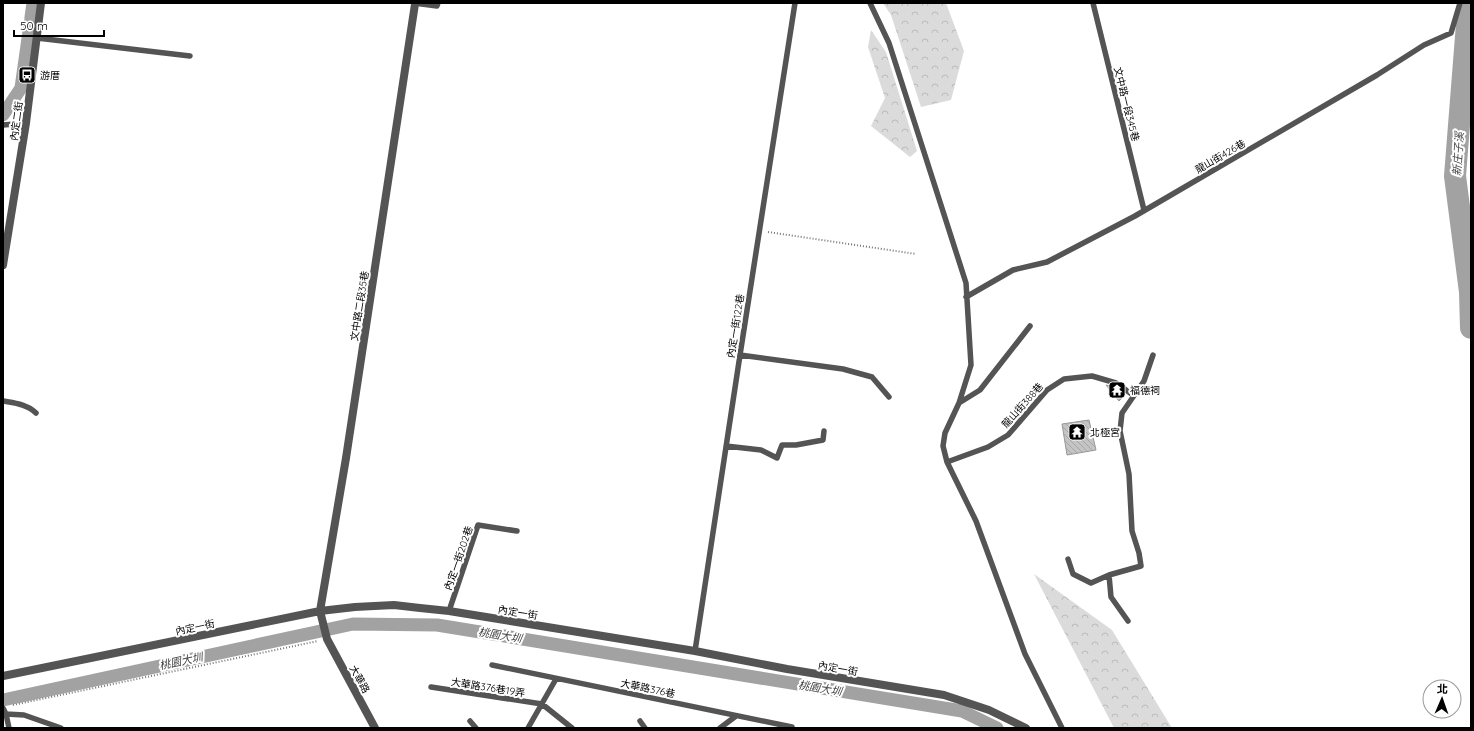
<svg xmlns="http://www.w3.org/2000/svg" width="1474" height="731" viewBox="0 0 1474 731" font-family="Quicksand,'Noto Sans TC',sans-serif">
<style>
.forest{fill:url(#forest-crowns)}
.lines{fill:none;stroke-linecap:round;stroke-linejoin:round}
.canal{stroke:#a2a2a2;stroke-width:13}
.river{stroke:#a2a2a2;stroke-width:22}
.building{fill:url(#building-back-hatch);stroke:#989898}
.path{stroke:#767676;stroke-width:2;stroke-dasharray:1 2;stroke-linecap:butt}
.service{stroke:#545454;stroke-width:5.5}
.minor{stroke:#545454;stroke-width:8}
.labels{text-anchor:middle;stroke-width:4;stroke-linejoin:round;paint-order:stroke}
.poi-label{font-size:10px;fill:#000;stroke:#fff;text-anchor:start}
.street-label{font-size:10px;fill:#000;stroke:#fff}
.water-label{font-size:11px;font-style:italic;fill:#434343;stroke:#fff}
</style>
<defs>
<pattern id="forest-crowns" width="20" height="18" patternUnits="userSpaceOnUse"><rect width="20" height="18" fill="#dbdbdb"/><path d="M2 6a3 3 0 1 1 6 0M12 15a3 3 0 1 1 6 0" fill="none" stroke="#bababa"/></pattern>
<pattern id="building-back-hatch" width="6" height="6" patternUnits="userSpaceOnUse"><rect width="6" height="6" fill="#c4c4c4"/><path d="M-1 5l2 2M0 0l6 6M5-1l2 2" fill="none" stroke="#a7a7a7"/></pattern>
</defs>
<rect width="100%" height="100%" fill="#fff"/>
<!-- forest -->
<path class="forest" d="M883 3H946L964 51 951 100 921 107 891 15Z
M871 30 886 52 917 151 910 157 871 126 885 98 868 47Z
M1034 574 1112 630 1172 728H1114Z"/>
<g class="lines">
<!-- canal -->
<path class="canal" d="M3 115 21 88 33 3
M3 700 353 624 437 625 962 711 997 728"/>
<!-- river -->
<path class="river" d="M1470 3 1468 11 1455 176 1470 292 1471 328"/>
</g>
<!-- building -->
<path class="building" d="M1106 385 1114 387 1125 395 1119 401Z
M1089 420 1096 450 1067 455 1062 424Z"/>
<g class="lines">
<!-- path -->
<path class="path" d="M768 232 916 254
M13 705 318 641"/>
<!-- service -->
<path class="service" d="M414 3 437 6 438 3
M870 3 889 43 966 283 971 365 959 403 945 433 943 446 947 462 976 521 1025 654 1062 728
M1093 3 1144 210
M37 38 190 56
M3 125 26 123
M966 297 1013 270 1047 262 1135 216 1377 75 1424 45 1451 33 1460 3
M740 355 843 369 872 377 889 397
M3 401C14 403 27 404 36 413
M959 403 980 390 1030 326
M726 446 761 450 777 458 782 445H796L823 440 824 431
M947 462 988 447 1008 435 1047 390 1064 379 1092 376 1116 383 1133 395
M1068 559 1073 574 1091 583 1109 575
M449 611 478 525 517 531
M1128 621 1111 597 1109 575 1141 566 1139 553 1132 531 1129 474 1120 431 1122 413 1144 381 1153 355
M695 651 740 355 795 3
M492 665 792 727
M431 687 542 704 572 728
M3 708 6 714 24 715 61 728
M6 714 9 728
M470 721 476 728
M640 721 645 728
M528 728 556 679
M720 728 736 716"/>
<!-- minor -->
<path class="minor" d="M3 265 26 123 41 3
M3 676 320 611 355 607 394 605 420 608 449 611 695 651 787 669 944 695 989 710 1026 728
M375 728 327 639 320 611 346 458 415 4"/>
</g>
<!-- icons -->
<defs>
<g id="bus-square" transform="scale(0.9)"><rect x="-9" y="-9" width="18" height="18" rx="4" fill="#000" stroke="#fff"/><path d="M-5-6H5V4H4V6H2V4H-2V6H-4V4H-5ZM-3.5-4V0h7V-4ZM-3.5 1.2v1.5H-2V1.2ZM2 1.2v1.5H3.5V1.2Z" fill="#fff"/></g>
<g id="temple-square" transform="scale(0.9)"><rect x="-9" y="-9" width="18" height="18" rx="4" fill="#000" stroke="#fff"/><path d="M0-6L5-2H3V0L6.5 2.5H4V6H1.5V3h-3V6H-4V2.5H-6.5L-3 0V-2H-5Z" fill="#fff"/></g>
</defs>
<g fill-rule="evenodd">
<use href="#bus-square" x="27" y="75"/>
<use href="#temple-square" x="1117" y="390"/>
<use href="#temple-square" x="1077" y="432"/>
</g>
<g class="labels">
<!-- poi labels -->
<g class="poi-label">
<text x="40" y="79">游厝</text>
<text x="1130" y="394">福德祠</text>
<text x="1090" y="436">北極宮</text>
</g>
<!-- street labels -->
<g class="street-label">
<text transform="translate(1127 104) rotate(76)" y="4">文中路一段345巷</text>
<text transform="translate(16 121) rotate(-82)" y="4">內定二街</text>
<text transform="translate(1220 156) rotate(-30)" y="4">龍山街426巷</text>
<text transform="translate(359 306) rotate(-81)" y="4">文中路二段35巷</text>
<text transform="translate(735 326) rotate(-81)" y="4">內定一街122巷</text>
<text transform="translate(1022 405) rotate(-48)" y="4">龍山街388巷</text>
<text transform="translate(458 558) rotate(-71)" y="4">內定一街202巷</text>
<text transform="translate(518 612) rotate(9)" y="4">內定一街</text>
<text transform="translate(195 627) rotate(-12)" y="4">內定一街</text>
<text transform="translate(838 668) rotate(10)" y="4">內定一街</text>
<text transform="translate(360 679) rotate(61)" y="4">大華路</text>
<text transform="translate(488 687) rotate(9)" y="4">大華路376巷19弄</text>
<text transform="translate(648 688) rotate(12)" y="4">大華路376巷</text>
</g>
<!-- water labels -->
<g class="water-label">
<text transform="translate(1458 154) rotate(-86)" y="4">新庄子溪</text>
<text transform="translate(500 635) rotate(9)" y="4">桃園大圳</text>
<text transform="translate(181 661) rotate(-12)" y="4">桃園大圳</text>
<text transform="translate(820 688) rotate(9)" y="4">桃園大圳</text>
</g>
</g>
<!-- border -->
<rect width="1474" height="731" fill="none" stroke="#000000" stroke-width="8"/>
<!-- north arrow -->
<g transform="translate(1442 699) rotate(2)"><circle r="19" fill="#ffffff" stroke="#999999"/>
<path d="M0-3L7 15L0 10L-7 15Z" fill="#000000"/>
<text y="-6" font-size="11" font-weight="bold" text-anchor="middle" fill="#000000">北</text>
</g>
<!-- scale -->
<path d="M14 30v6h90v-6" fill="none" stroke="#000000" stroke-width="2"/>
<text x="20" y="30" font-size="12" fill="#000000" stroke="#ffffff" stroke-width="3" paint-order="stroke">50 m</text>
</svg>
